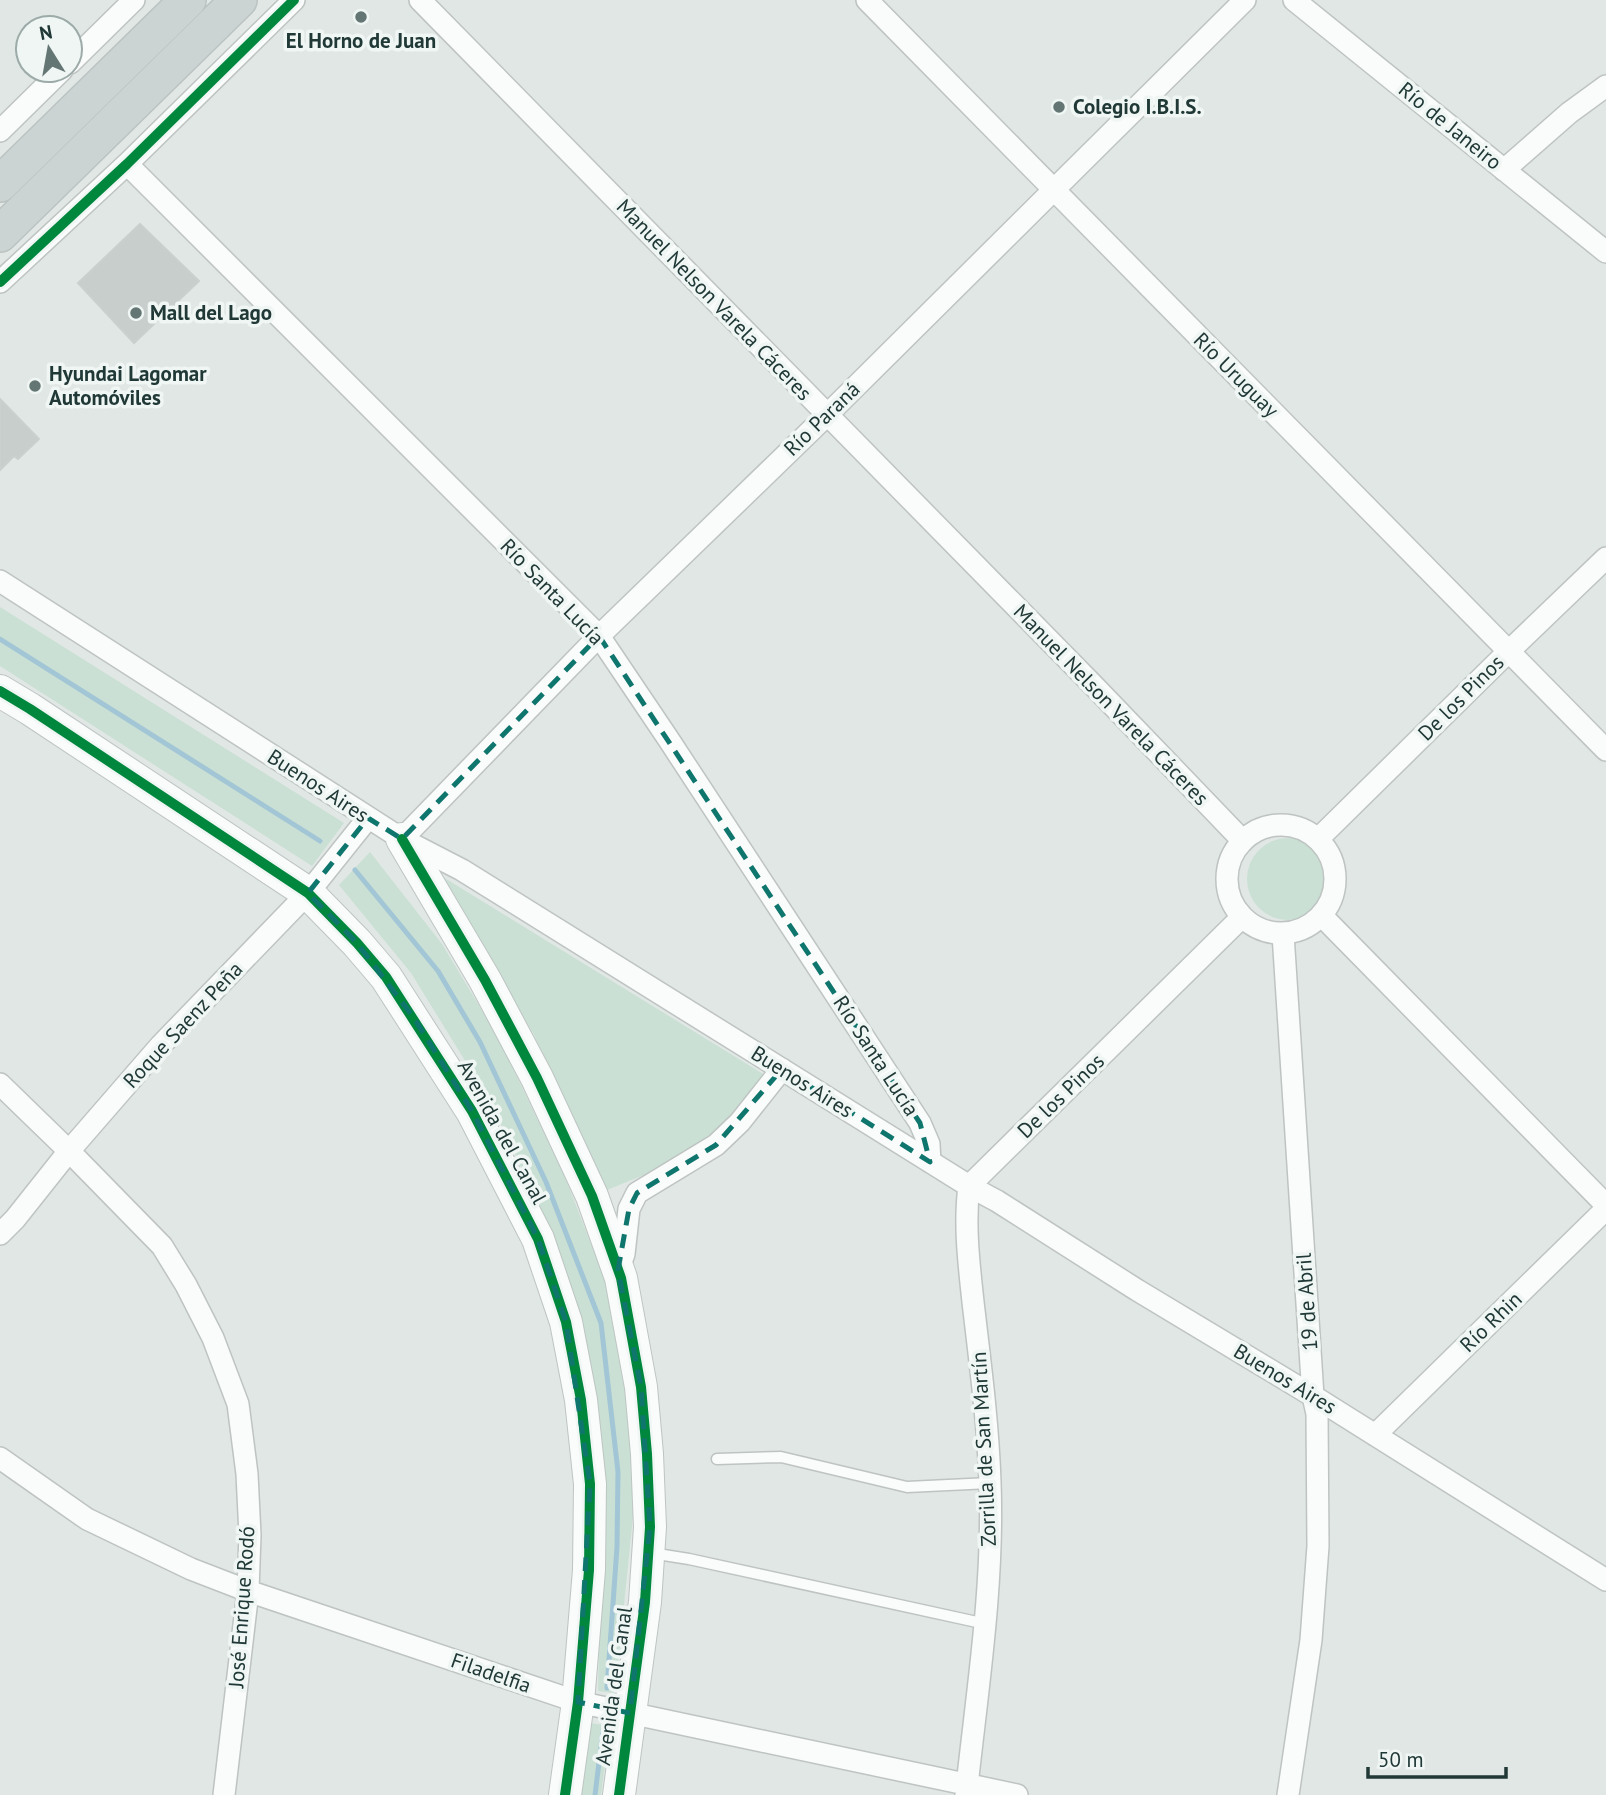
<svg xmlns="http://www.w3.org/2000/svg" width="1606" height="1795" viewBox="0 0 1606 1795" font-family="'PT Sans',sans-serif">
<style>
.green{fill:#cae0d4}
.lines{fill:none;stroke-linecap:round;stroke-linejoin:round}
.stream{stroke:#a2c6d5;stroke-width:5}
.building{fill:#c8cecc;stroke:#cad0ce;stroke-width:2}
.lane-casing{stroke:#bec4c2;stroke-width:13}
.street-casing{stroke:#bec4c2;stroke-width:24}
.secondary-casing{stroke:#bdc5c3;stroke-width:34}
.primary-casing{stroke:#bbc3c2;stroke-width:38}
.lane{stroke:#fafbfb;stroke-width:10}
.street{stroke:#fafbfb;stroke-width:21}
.secondary{stroke:#fafbfb;stroke-width:32}
.primary{stroke:#ccd4d3;stroke-width:35}
.cycleway-casing{stroke:#eff6f4;stroke-width:15}
.cycleway{stroke:#00873e;stroke-width:10}
.marked{fill:none;stroke:#0f766e;stroke-width:5;stroke-dasharray:14 9;stroke-linejoin:round}
.poi-dot{fill:#647673;stroke:#eff6f4;stroke-width:2.5}
.labels{text-anchor:middle;stroke-width:7;stroke-linejoin:round;paint-order:stroke}
.poi-label{font-size:21px;font-weight:bold;fill:#203936;stroke:#eff6f4;text-anchor:start}
.street-label{font-size:21px;fill:#203936;stroke:#eff6f4}
</style>
<rect width="100%" height="100%" fill="#e1e7e5"/>
<!-- green -->
<path class="green" d="M0 607 344 823 312 866 0 666Z
M1247 879a41 41 0 1 1 82 0a41 41 0 1 1-82 0Z
M370 852 442 944 498 1037 565 1177 617 1311 637 1477 615 1693 598 1691 603 1478 583 1327 542 1211 488 1098 411 973 339 885Z
M438 874 768 1077 707 1149 607 1190 534 1035Z
M590 1723 610 1726 601 1795H581Z"/>
<g class="lines">
<!-- stream -->
<path class="stream" d="M0 639 320 841
M355 870 438 971 480 1042 546 1182 601 1323 618 1472 617 1547 607 1688
M595 1795 603 1730"/>
</g>
<!-- building -->
<path class="building" d="M140 224 199 281 134 343 78 283Z
M0 399 39 439 18 459 14 456 0 470Z"/>
<g class="lines">
<!-- lane casing -->
<g class="lane-casing">
<path id="lane" d="M717 1459 781 1457 907 1487 990 1483
M651 1553 689 1559 986 1624"/>
</g>
<!-- street casing -->
<g class="street-casing">
<path id="street" d="M420 0 1095 687 1243 841
M867 0 1606 750
M1294 0 1606 252
M70 63 134 0
M0 131 62 70
M127 164 599 636 669 740 920 1123 929 1144 930 1162
M1504 170 1569 113 1606 86
M0 282 127 164 294 0
M0 581 402 839 462 870 969 1186 997 1201 1137 1290 1313 1396 1606 1580
M1227 879a54 54 0 1 1 108 0a54 54 0 1 1-108 0Z
M402 839 599 636 827 415 1245 0
M1318 839 1509 651 1606 558
M1322 916 1606 1205
M1283 934 1313 1396 1317 1414 1318 1546 1311 1640 1288 1795
M0 1084 69 1151 162 1246 186 1285 213 1338 238 1404 247 1474 250 1535 248 1591 224 1795
M0 1234 15 1219 69 1151 161 1045 308 893 368 818
M618 1270 624 1254 629 1209 637 1193 716 1145 740 1122 782 1069
M1375 1435 1606 1209
M0 1458 87 1519 191 1569 248 1591 578 1702 1017 1795
M966 1795C977 1691 994 1587 990 1482 988 1422 980 1362 973 1302 969 1264 964 1225 969 1186L1242 917"/>
</g>
<!-- secondary casing -->
<g class="secondary-casing">
<path id="secondary" d="M0 691 30 709 308 893 357 943 386 977 472 1111 538 1239 566 1322 581 1400 590 1484 589 1570 578 1702 565 1795
M402 839 485 980 537 1078 592 1196 621 1278 641 1387 647 1454 650 1527 645 1602 619 1795"/>
</g>
<!-- primary casing -->
<g class="primary-casing">
<path id="primary" d="M0 184 188 0
M0 234 239 0"/>
</g>
<!-- lane -->
<use href="#lane" class="lane"/>
<!-- street -->
<use href="#street" class="street"/>
<!-- secondary -->
<use href="#secondary" class="secondary"/>
<!-- primary -->
<use href="#primary" class="primary"/>
<!-- cycleway casing -->
<g class="cycleway-casing">
<path id="cycleway" d="M0 282 127 164 294 0
M0 691 30 709 308 893 357 943 386 977 472 1111 538 1239 566 1322 581 1400 590 1484 589 1570 578 1702 565 1795
M402 839 485 980 537 1078 592 1196 621 1278 641 1387 647 1454 650 1527 645 1602 619 1795"/>
</g>
<!-- cycleway -->
<use href="#cycleway" class="cycleway"/>
</g>
<!-- marked area -->
<path class="marked" d="M599 636 920 1123 930 1162 782 1069 716 1145 637 1193 629 1209 618 1270 641 1387 650 1527 630 1713 578 1702 590 1484 566 1322 538 1239 472 1111 414 1018 357 943 308 893 368 818 402 839Z"/>
<!-- markers -->
<g class="poi-dot">
<circle cx="361" cy="17" r="7"/>
<circle cx="1059" cy="107" r="7"/>
<circle cx="136" cy="313" r="7"/>
<circle cx="35" cy="386" r="7"/>
</g>
<g class="labels">
<!-- poi labels -->
<g class="poi-label">
<text x="361" y="48" text-anchor="middle">El Horno de Juan</text>
<text x="1073" y="114">Colegio I.B.I.S.</text>
<text x="150" y="320">Mall del Lago</text>
<text x="49" y="381">Hyundai Lagomar<tspan x="49" dy="24">Automóviles</tspan></text>
</g>
<!-- street labels -->
<g class="street-label">
<text transform="translate(1450 126) rotate(39)" y="7">Río de Janeiro</text>
<text transform="translate(714 300) rotate(46)" y="7">Manuel Nelson Varela Cáceres</text>
<text transform="translate(1236 375) rotate(45)" y="7">Río Uruguay</text>
<text transform="translate(822 419) rotate(-44)" y="7">Río Paraná</text>
<text transform="translate(552 592) rotate(46)" y="7">Río Santa Lucía</text>
<text transform="translate(1461 698) rotate(-45)" y="7">De los Pinos</text>
<text transform="translate(1111 705) rotate(46)" y="7">Manuel Nelson Varela Cáceres</text>
<text transform="translate(318 786) rotate(33)" y="7">Buenos Aires</text>
<text transform="translate(183 1025) rotate(-47)" y="7">Roque Saenz Peña</text>
<text transform="translate(876 1056) rotate(57)" y="7">Río Santa Lucía</text>
<text transform="translate(802 1082) rotate(32)" y="7">Buenos Aires</text>
<text transform="translate(1061 1096) rotate(-44)" y="7">De los Pinos</text>
<text transform="translate(502 1132) rotate(61)" y="7">Avenida del Canal</text>
<text transform="translate(1307 1302) rotate(-94)" y="7">19 de Abril</text>
<text transform="translate(1491 1322) rotate(-44)" y="7">Río Rhin</text>
<text transform="translate(1285 1379) rotate(31)" y="7">Buenos Aires</text>
<text transform="translate(984 1449) rotate(-93)" y="7">Zorrilla de San Martín</text>
<text transform="translate(242 1607) rotate(-86)" y="7">José Enrique Rodó</text>
<text transform="translate(491 1673) rotate(19)" y="7">Filadelfia</text>
<text transform="translate(614 1686) rotate(-82)" y="7">Avenida del Canal</text>
</g>
</g>
<!-- north arrow -->
<g transform="translate(49 49) rotate(349)"><circle r="33" fill="#eff6f4" stroke="#9caaa8" stroke-width="2"/>
<path d="M0-5L12 26L0 18L-12 26Z" fill="#647673"/>
<text y="-10" font-size="19" font-weight="bold" text-anchor="middle" fill="#203936">N</text>
</g>
<!-- scale -->
<path d="M1368 1767v10h138v-10" fill="none" stroke="#203936" stroke-width="3.5"/>
<text x="1378" y="1767" font-size="21" fill="#203936" stroke="#eff6f4" stroke-width="5" paint-order="stroke">50 m</text>
</svg>
